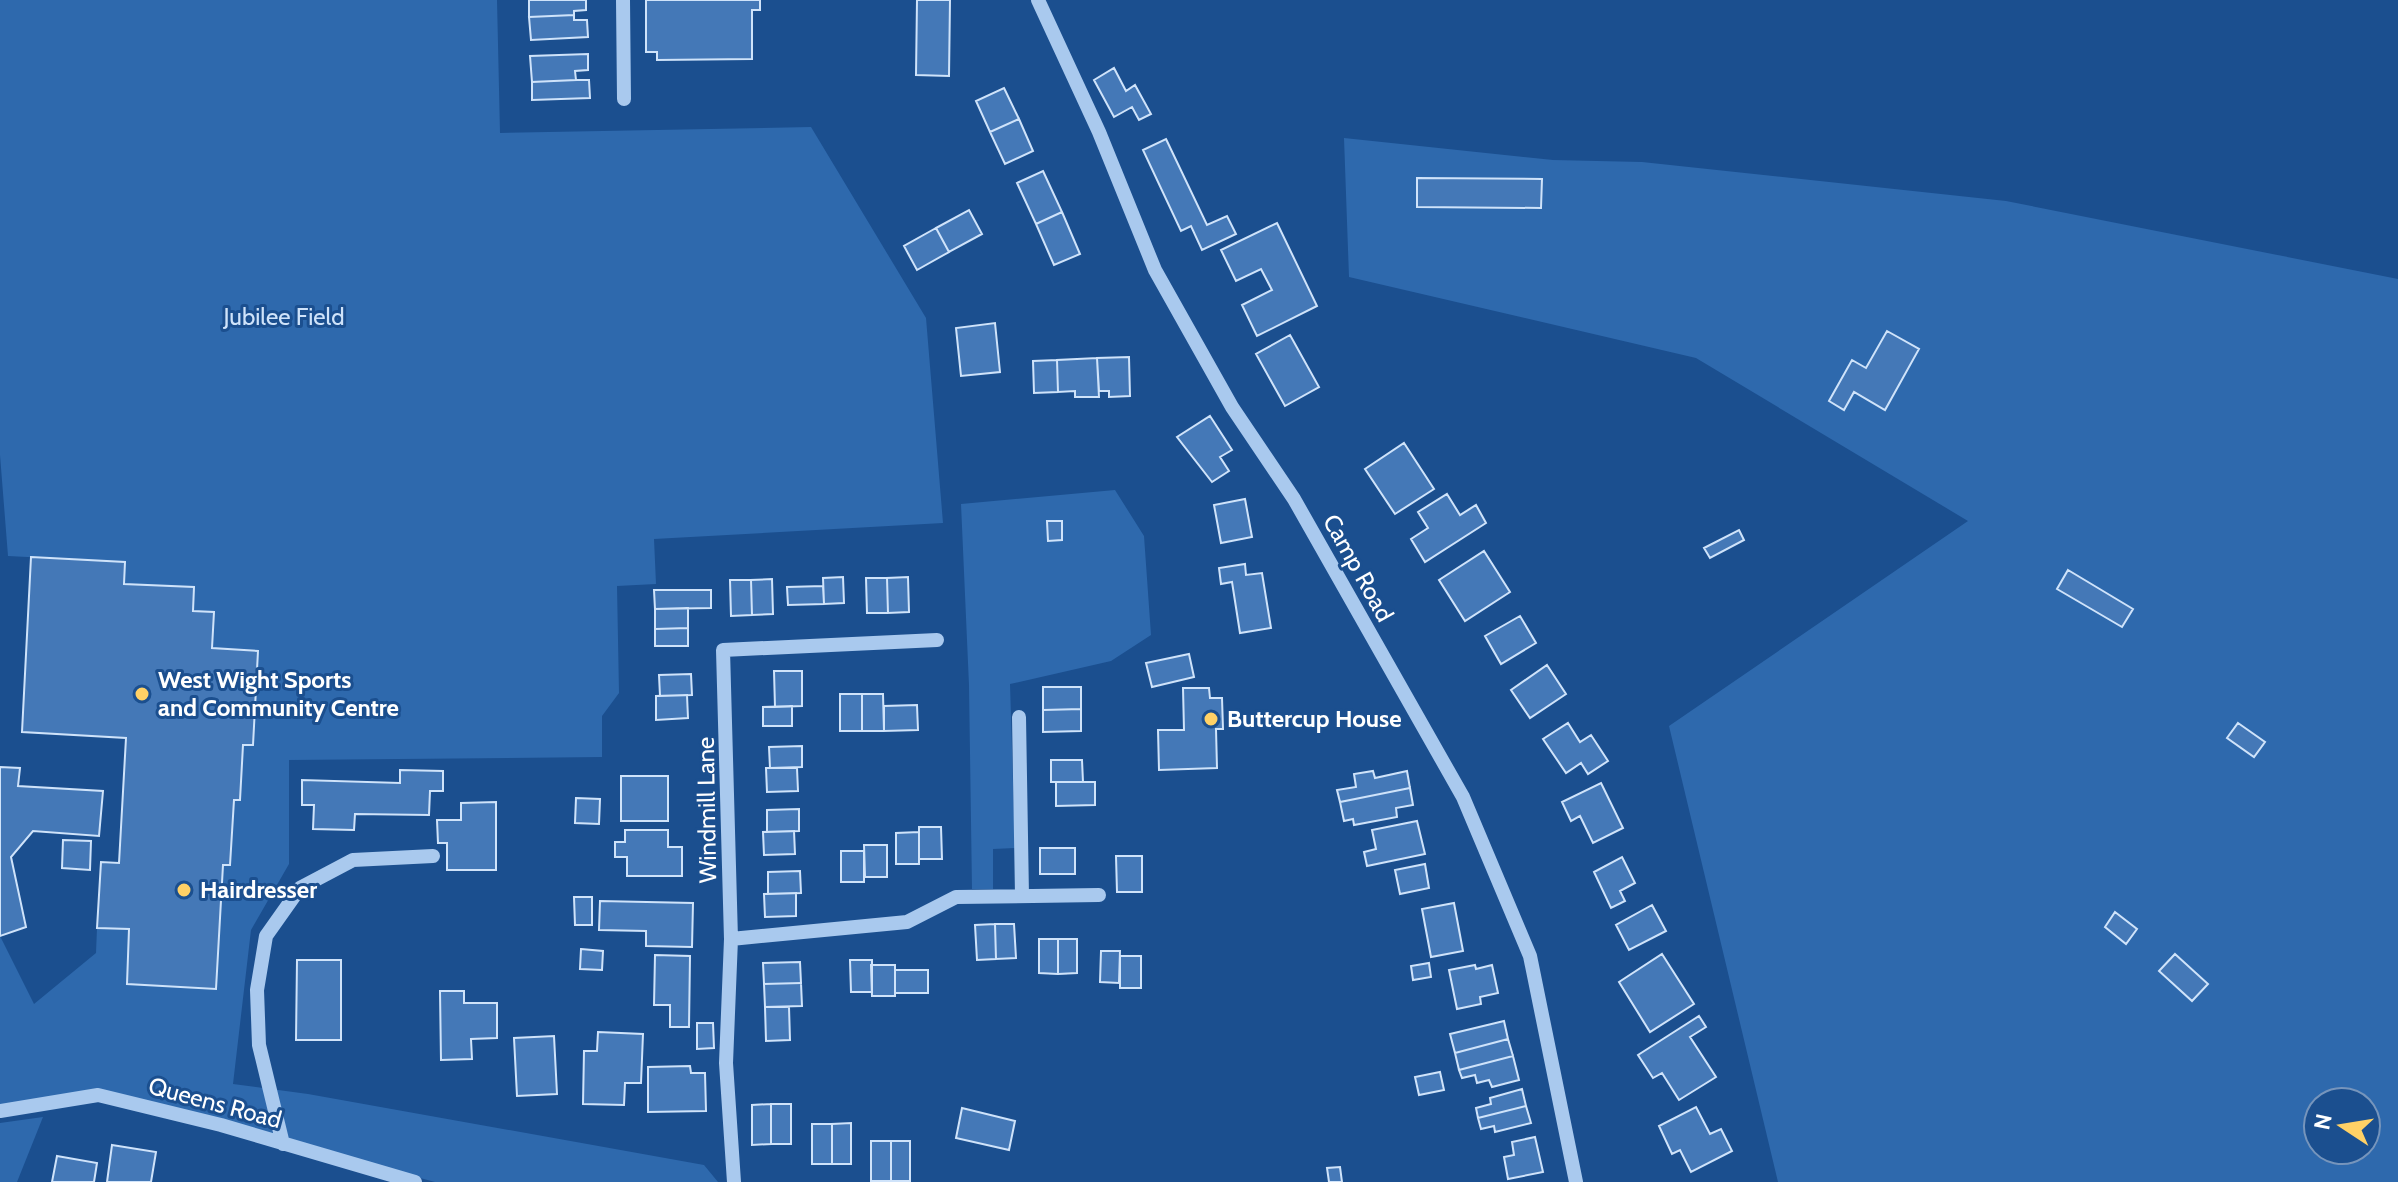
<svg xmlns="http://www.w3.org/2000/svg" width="2398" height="1182" viewBox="0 0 2398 1182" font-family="Cabin,sans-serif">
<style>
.green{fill:#2e69ad;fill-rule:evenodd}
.building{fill:#4478b7;stroke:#cfe3fa;stroke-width:2}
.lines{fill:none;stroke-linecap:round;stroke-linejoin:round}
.minor{stroke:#a9c9ee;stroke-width:14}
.poi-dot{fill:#ffd166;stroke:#1b4f8f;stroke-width:3}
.labels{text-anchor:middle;stroke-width:6;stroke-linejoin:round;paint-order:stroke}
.park-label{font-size:24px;fill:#cfe3fa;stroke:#1b4f8f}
.street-label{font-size:24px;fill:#fff;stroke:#1b4f8f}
.poi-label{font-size:24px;font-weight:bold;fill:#fff;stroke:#1b4f8f;text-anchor:start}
</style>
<rect width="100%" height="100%" fill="#1b4f8f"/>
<!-- green -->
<path class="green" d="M0 0H497L500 133 811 127 926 318 943 523 654 539 656 584 617 586 619 693 602 716V757L289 760V864L251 930 233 1084 308 1094 704 1165 718 1182H435L97 1091 0 1107V936L34 1004 96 953 97 928 129 929 127 984 216 988 223 865H230L234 800H240L243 745H253L258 651 212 648 214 612 193 611 194 587 124 584V562L8 556 0 455Z
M1344 138 1553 160 1642 162 2006 201 2398 279V1182H1778L1669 726 1968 521 1696 358 1349 277ZM2318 1102H2366V1150H2318Z
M1115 490 1144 536 1151 635 1111 661 1010 684 1015 848 993 849V889H972L969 685 961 504Z
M43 1117 17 1182H0V1123Z"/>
<!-- building -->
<path class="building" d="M529 0H586V10L574 11V15L529 17Z
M646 0H760V10H752V59L657 60V52H646Z
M917 0H950L949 76 916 75Z
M574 15V20H587L588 37 531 40 529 17Z
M588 54V70L575 71 576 80 532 82 530 56Z
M1114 68 1126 91 1135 85 1151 114 1139 120 1132 107 1114 117 1094 80Z
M576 80H589L590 98 532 100V82Z
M1004 88 1019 119 990 132 976 101Z
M1019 119 1033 151 1005 164 990 132Z
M1166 139 1207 225 1227 216 1236 234 1202 250 1191 226 1181 231 1143 150Z
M1043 171 1062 212 1036 224 1017 183Z
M1417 178 1542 179 1541 208 1417 207Z
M969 210 982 234 949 252 936 228Z
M1062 212 1080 254 1054 265 1036 224Z
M1277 223 1317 306 1257 336 1242 305 1272 290 1261 269 1236 281 1221 250Z
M936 228 949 252 917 270 904 246Z
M995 323 1000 372 961 376 956 328Z
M1887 331 1919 349 1885 410 1854 392 1844 410 1829 401 1852 360 1866 368Z
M1290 335 1319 387 1285 406 1256 354Z
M1129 357 1130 396 1109 397V391H1099L1097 358Z
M1097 358 1099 397H1075V391L1058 392 1057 360Z
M1057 360 1058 392 1034 393 1033 361Z
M1210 416 1232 450 1220 457 1229 471 1212 482 1177 437Z
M1404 443 1434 489 1395 514 1365 469Z
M1447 494 1460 515 1476 505 1486 523 1425 562 1411 539 1428 528 1418 512Z
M1245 499 1252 537 1221 543 1214 505Z
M1047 521H1062V540L1048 541Z
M1739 530 1744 540 1710 558 1704 548Z
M1484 551 1510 592 1465 621 1439 580Z
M31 557 125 562 124 584 194 587 193 611 214 612 212 648 258 651 253 745H243L240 800H234L230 865H223L216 989 127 984 129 929 97 928 101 862 119 863 126 738 22 732Z
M1245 564 1246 575 1262 573 1271 628 1240 633 1232 582 1221 584 1219 568Z
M2068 570 2133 609 2122 627 2057 589Z
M843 577 844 603 824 604 823 578Z
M908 577 909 612 888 613 887 578Z
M866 578H887L888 613H867Z
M772 579 773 614 752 615 751 580Z
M730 580H751L752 615 731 616Z
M823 586 824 604 788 605 787 587Z
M654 590H711V608L655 609Z
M688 608V628L655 629V609Z
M1520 616 1536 643 1501 664 1485 636Z
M688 628V646H655V629Z
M1189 654 1194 677 1152 687 1146 663Z
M1547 665 1566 694 1530 718 1511 690Z
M774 671H802V706L775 707Z
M691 674 692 695 660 696 659 675Z
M1043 687H1081V709L1043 710Z
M1183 688H1209L1210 698H1222L1223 729H1216L1217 768 1159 770 1158 730H1184Z
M840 694H862V731H840Z
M862 694H883L884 731H862Z
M687 695 688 718 656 720V696Z
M917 705 918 730 884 731V706Z
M792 706V726H763V707Z
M1081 709V731L1043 732V710Z
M1568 723 1580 742 1591 735 1608 761 1588 774 1581 763 1566 773 1543 739Z
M2238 723 2265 742 2254 757 2227 738Z
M802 746V767L770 768 769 747Z
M1051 760H1082L1083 782H1051Z
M0 767 20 768 18 786 103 791 99 836 33 831 11 857 26 927 0 936Z
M766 768H797L798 791 767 792Z
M400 770 443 771V791H430L429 815 355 814 354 830 313 829 314 805H302V780L400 783Z
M1373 771 1375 778 1407 771 1410 788 1340 802 1337 790 1356 787 1354 774Z
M621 776H668V821H621Z
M1056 782H1095V805L1056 806Z
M1601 783 1623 828 1593 843 1580 816 1571 821 1562 802Z
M1410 788 1413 805 1396 808 1397 817 1354 825 1353 819 1344 821 1340 802Z
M576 798 600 799 599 824 575 823Z
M496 802V870H447V843H438L437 820H461V803Z
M799 809V831L767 832V810Z
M1417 821 1425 854 1367 866 1364 852 1376 849 1372 830Z
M919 827H941L942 859H919Z
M625 830H668V847H682V876H627V857H615V842H625Z
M794 831 795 854 764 855 763 832Z
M919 832V864H896V833Z
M63 840 91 841 90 870 62 868Z
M864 845H887V877H865Z
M1040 848H1075V874H1040Z
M841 851H864V882H841Z
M1116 856H1142V892H1117Z
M1622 857 1635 883 1620 891 1625 901 1611 908 1594 872Z
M1425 864 1429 888 1400 894 1395 870Z
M800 871 801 893 768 894V872Z
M796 893V916L765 917 764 894Z
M574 897H592V925H575Z
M600 901 693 903 692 947 646 946V931L599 930Z
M1454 903 1463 951 1431 957 1422 909Z
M1652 905 1666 931 1629 950 1616 925Z
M2115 912 2137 929 2126 944 2105 927Z
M995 924 996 959 977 960 975 925Z
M995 924H1014L1016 958 996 959Z
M1039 939H1058V974L1039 973Z
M1058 939H1077V973L1058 974Z
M581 949 603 951 602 970 580 969Z
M1101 951H1120L1119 983 1100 982Z
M1662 954 1694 1004 1650 1032 1619 982Z
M2175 954 2208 984 2192 1001 2159 971Z
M655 955 690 956 689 1027H670V1005H654Z
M1120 956H1141V988H1120Z
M297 960H341V1040H296Z
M850 960H872V992H851Z
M800 962 801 983 764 984 763 963Z
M1429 963 1431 977 1413 980 1411 966Z
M871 965H895V996H872Z
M1475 965 1476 969 1492 965 1498 993 1480 997 1481 1004 1457 1009 1449 970Z
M895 970H928V993H895Z
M801 983 802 1006 765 1007 764 984Z
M440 991H464V1003H497V1038L471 1039 472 1059 441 1060Z
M765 1007H789L790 1040 766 1041Z
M1699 1016 1706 1027 1690 1037 1716 1077 1679 1100 1662 1073 1653 1078 1638 1055Z
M1504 1021 1508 1039 1455 1053 1450 1034Z
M697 1023H713L714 1048 697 1049Z
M598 1032 643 1034 641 1083H625L624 1105 583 1104 584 1051H597Z
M554 1036 557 1094 517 1096 514 1038Z
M1508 1039 1513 1056 1459 1070 1455 1053Z
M1513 1056 1519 1080 1492 1087 1489 1080 1477 1083 1475 1075 1462 1078 1459 1070Z
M690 1066 691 1073H705L706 1111 648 1112V1067Z
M1440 1072 1444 1090 1419 1095 1415 1077Z
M1522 1089 1526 1106 1478 1118 1476 1108 1491 1104 1490 1098Z
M771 1104V1144L752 1145V1105Z
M771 1104H791V1144H771Z
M1526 1106 1531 1123 1495 1132 1494 1126 1481 1129 1478 1118Z
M1696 1107 1710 1134 1721 1129 1732 1151 1691 1172 1680 1150 1672 1154 1659 1126Z
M962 1108 1015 1121 1009 1150 956 1138Z
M851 1123V1164H832V1124Z
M812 1124H832V1164H812Z
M1535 1137 1543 1172 1508 1179 1504 1157 1514 1155 1512 1142Z
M871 1141H891V1181H871Z
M891 1141H910V1181H891Z
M112 1145 156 1152 151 1182H107Z
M57 1156 97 1163 94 1182H52Z
M1340 1167 1342 1182H1329L1327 1168Z"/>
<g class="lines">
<!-- minor -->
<path class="minor" d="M623 0 624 99
M1038 0 1099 132 1155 270 1232 407 1294 499 1463 797 1530 956 1576 1182
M1019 717 1022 896
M731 939 907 922 956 897 1099 895
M0 1111 98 1095 221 1125 415 1182
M283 1144 259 1045 257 990 266 936 300 888 353 860 433 856
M734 1182 726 1063 731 939 723 650 937 640"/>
</g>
<!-- markers -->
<g class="poi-dot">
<circle cx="142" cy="694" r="8"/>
<circle cx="1211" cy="719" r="8"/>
<circle cx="184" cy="890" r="8"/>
</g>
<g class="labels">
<!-- park labels -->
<g class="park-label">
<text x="284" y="325">Jubilee Field</text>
</g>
<!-- street labels -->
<g class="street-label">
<text transform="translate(1358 568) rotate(61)" y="8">Camp Road</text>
<text transform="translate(707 810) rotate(-91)" y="8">Windmill Lane</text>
<text transform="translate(215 1103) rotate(15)" y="8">Queens Road</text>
</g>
<!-- poi labels -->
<g class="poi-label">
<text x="158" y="688">West Wight Sports<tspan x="158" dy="28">and Community Centre</tspan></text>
<text x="1227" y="727">Buttercup House</text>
<text x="200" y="898">Hairdresser</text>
</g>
</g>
<!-- north arrow -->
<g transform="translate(2342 1126) rotate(282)"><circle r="38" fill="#1b4f8f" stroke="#7695bc" stroke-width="2"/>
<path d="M0-6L14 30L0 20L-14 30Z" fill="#ffd166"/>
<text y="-12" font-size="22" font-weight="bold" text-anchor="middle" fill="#ffffff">N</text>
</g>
</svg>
